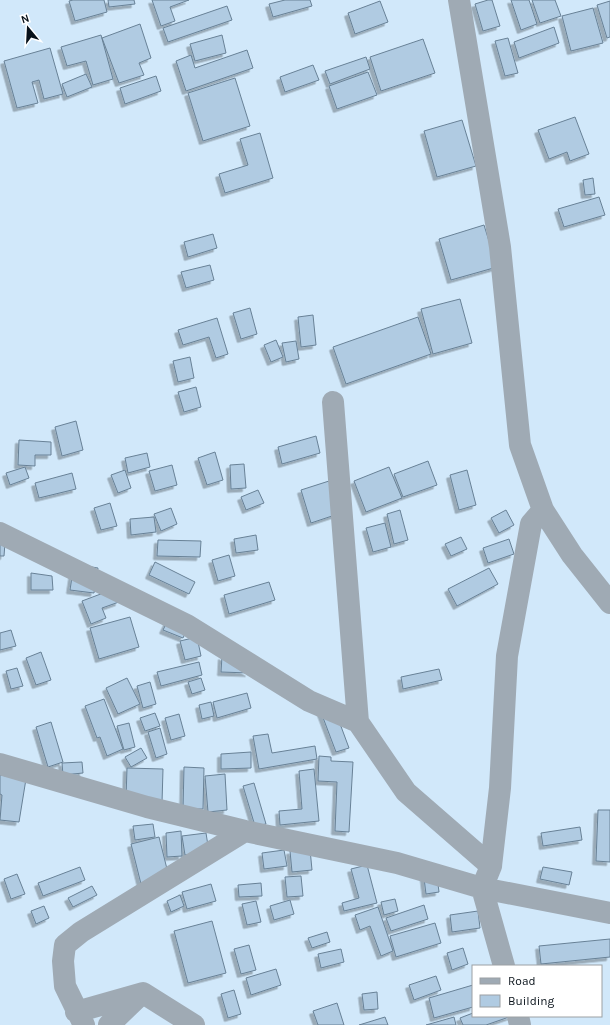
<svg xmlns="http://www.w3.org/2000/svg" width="610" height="1025" viewBox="0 0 610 1025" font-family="Karla,sans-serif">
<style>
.building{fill:#b0cbe2;stroke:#688196;filter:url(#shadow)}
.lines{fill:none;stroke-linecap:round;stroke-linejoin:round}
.minor{stroke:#9faab4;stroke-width:22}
</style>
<defs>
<filter id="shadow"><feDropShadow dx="-3.5" dy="3.5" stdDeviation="0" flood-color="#0004"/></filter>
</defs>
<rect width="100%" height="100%" fill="#d1e8fa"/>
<!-- building -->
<path class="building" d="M73 0H104L107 12 75 21 69 1Z
M108 0H134L135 4 109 7Z
M152 0H189L170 7 175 21 161 26Z
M285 0H310L312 6 273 17 269 4Z
M488 0H492L500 26 483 31 475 4Z
M511 0H529L537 24 521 30Z
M532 0H555L561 16 540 23Z
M380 1 388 22 355 34 348 13Z
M610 1V37L607 38 597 5Z
M227 6 232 20 168 42 163 28Z
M593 8 603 43 571 51 562 16Z
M140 24 151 58 139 63 144 75 119 83 102 38Z
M554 27 559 43 519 58 514 42Z
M101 35 113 79 93 85 86 61 67 66 61 47Z
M222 35 226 53 195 61 190 44Z
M508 38 518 73 505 76 495 41Z
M423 39 435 73 381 91 370 57Z
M50 48 63 94 44 99 39 80 32 82 38 103 17 108 4 61Z
M247 50 253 68 186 91 176 61 191 55 195 68Z
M366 57 370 69 330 84 325 71Z
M313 65 319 80 285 92 280 77Z
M368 72 377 95 337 109 329 86Z
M86 74 92 87 67 97 62 84Z
M156 76 161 91 125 104 120 88Z
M235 78 250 126 203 141 188 93Z
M575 117 589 154 570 161 567 152 549 159 538 130Z
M462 120 476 166 437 177 424 131Z
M260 133 273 178 225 193 219 174 248 165 240 139Z
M593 178 595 194 585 195 583 180Z
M599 197 605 215 564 227 558 209Z
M484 225 497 267 451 280 439 239Z
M213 234 217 248 188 257 184 242Z
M210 265 214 280 186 288 181 272Z
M460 299 472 343 433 354 421 309Z
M250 308 257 334 241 339 233 313Z
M313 315 316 345 301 347 298 317Z
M418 317 431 354 346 384 333 347Z
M217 318 228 354 216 358 209 337 183 345 178 330Z
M276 340 283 357 271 362 264 345Z
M296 341 299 359 286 362 282 343Z
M190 357 194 378 178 382 173 361Z
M196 387 201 407 184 412 178 392Z
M76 421 83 450 62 456 55 427Z
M316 436 320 453 282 464 278 447Z
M19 440 51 442V455H35V466L18 465Z
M215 452 223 480 207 485 198 458Z
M147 453 150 467 128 473 125 458Z
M428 461 437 485 403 497 394 474Z
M244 464 246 488 231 489 230 465Z
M172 465 177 485 155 491 149 471Z
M25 467 29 478 10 485 6 473Z
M389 467 402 498 366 512 354 481Z
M125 470 131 488 118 493 111 475Z
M467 470 476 505 459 510 450 475Z
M72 473 76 489 39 498 35 483Z
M329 481 338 514 311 523 301 490Z
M258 490 264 503 246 510 241 497Z
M110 503 117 526 101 530 94 508Z
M171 508 177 524 161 531 154 514Z
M400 510 408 540 394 544 387 514Z
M506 510 514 525 499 533 491 518Z
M154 517 156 532 131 535 130 519Z
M385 523 391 547 373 552 366 528Z
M0 530H6L4 556H0Z
M256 535 258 550 236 553 234 539Z
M461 537 467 549 451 556 445 544Z
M509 539 514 554 488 563 483 548Z
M158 540 201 541 200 557 157 556Z
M229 555 235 576 218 581 212 560Z
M155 562 195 582 189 594 149 575Z
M74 564 98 568 94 593 70 590Z
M489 568 498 584 457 606 448 589Z
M31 573 52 576 53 590H31Z
M269 582 275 600 229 614 224 595Z
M114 589 119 602 102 608 106 618 91 624 82 601Z
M130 617 139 647 99 659 90 628Z
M169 618 188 627 183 638 163 630Z
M11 630 16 646 0 650V633Z
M197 637 201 656 185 660 180 641Z
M41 652 51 680 36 685 26 658Z
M222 656 249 673 221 672Z
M199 662 202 675 161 686 157 672Z
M17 668 23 686 11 689 6 671Z
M439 669 442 680 403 689 401 677Z
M127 678 140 704 118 714 106 688Z
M201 678 205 690 192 694 188 682Z
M150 682 156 704 143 708 137 686Z
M247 693 251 708 217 718 213 702Z
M104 699 123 749 107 756 100 737 97 738 85 706Z
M211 702 214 716 202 719 199 705Z
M332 702 349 748 336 752 319 707Z
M155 713 160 726 145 731 140 718Z
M179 714 185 736 171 740 165 718Z
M51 722 63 762 48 767 36 727Z
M129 723 135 747 124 750 117 726Z
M160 728 167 754 156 758 148 732Z
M268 734 272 753 315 746 317 759 259 769 253 736Z
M141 748 147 758 131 767 125 757Z
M251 752V768L221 769V754Z
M319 756 331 757V761L353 762 349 832 335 831 337 782 318 781Z
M82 762 83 773 63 775 62 763Z
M184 767 204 768 203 809H183Z
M127 768 163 769 162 803 126 798Z
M314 769 319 821 280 825 279 811 302 809 299 771Z
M225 774 227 810 208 812 205 776Z
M0 775 26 779 19 822 0 820 2 795 0 794Z
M254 783 266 824 255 826 243 786Z
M598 810H610V862L596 861Z
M153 824 155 837 135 840 133 826Z
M580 827 582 840 543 846 541 833Z
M181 831 182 856 167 857 166 833Z
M206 833 209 852 185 855 182 836Z
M159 837 169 877 141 884 131 844Z
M310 849 312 870 292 872 290 851Z
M284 850 287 866 264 869 262 853Z
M367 865 377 903 344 911 342 903 359 898 351 869Z
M80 867 85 880 43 896 38 883Z
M543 867 572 872 569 885 540 879Z
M436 868 439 892 426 894 423 870Z
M17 874 25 894 11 899 4 879Z
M301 876 303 896 287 897 285 877Z
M261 883 262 896 239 897 238 885Z
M211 884 216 901 187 909 182 892Z
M92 886 97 895 73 907 68 898Z
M180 895 184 906 171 912 167 901Z
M395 899 398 911 384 915 381 902Z
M290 900 294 914 274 920 270 906Z
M256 901 261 922 247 925 242 904Z
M424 905 428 919 391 931 386 918Z
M44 906 49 918 36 924 31 911Z
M378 907 393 951 381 956 370 926 360 930 355 915Z
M478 911 480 928 452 932 450 915Z
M212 921 226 973 188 983 174 931Z
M435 923 441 943 396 957 390 936Z
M327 932 330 942 312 948 308 938Z
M610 939V957L541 964 539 946Z
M249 945 256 970 241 974 234 949Z
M463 948 468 964 452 970 447 953Z
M341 949 344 962 321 968 318 954Z
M276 969 281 985 251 995 246 978Z
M436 976 441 990 414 1000 409 985Z
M473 985V1007L434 1018 429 998Z
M234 990 241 1014 228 1018 221 994Z
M377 992 378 1009 364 1010 362 994Z
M337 1003 344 1025H318L313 1011Z
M473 1013V1016H512L486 1025H463L460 1018Z
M385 1017 388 1025H359Z
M454 1017 456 1025H426Z"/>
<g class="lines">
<!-- minor -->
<path class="minor" d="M459 0 500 247 520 445 543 510 572 555 610 603
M333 402 358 722
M0 533 187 625 309 701 358 722 406 792 491 866 482 888 504 966
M0 764 147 807 245 831 397 863 482 888 610 913
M491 866 500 788 507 656 531 524 543 510
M76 1012 143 993 194 1025
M518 1016 520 1025
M84 1025 65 986 63 961 65 945 81 932 245 831
M109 1025 140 995"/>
</g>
<!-- legend -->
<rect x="472" y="965" width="130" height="52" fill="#ffffff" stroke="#9ca0a3"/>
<rect x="480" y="978" width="20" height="6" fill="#9faab4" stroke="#9ca0a3"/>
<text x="508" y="985" font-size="12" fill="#081119">Road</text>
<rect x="480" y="995" width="20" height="12" fill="#b0cbe2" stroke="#9ca0a3"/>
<text x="508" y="1005" font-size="12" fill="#081119">Building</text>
<!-- north arrow -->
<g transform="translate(28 28) rotate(342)" stroke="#ffffff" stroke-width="3" paint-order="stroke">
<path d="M0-3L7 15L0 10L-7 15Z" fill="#081119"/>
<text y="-6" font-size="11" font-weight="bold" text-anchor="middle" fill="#081119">N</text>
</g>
</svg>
